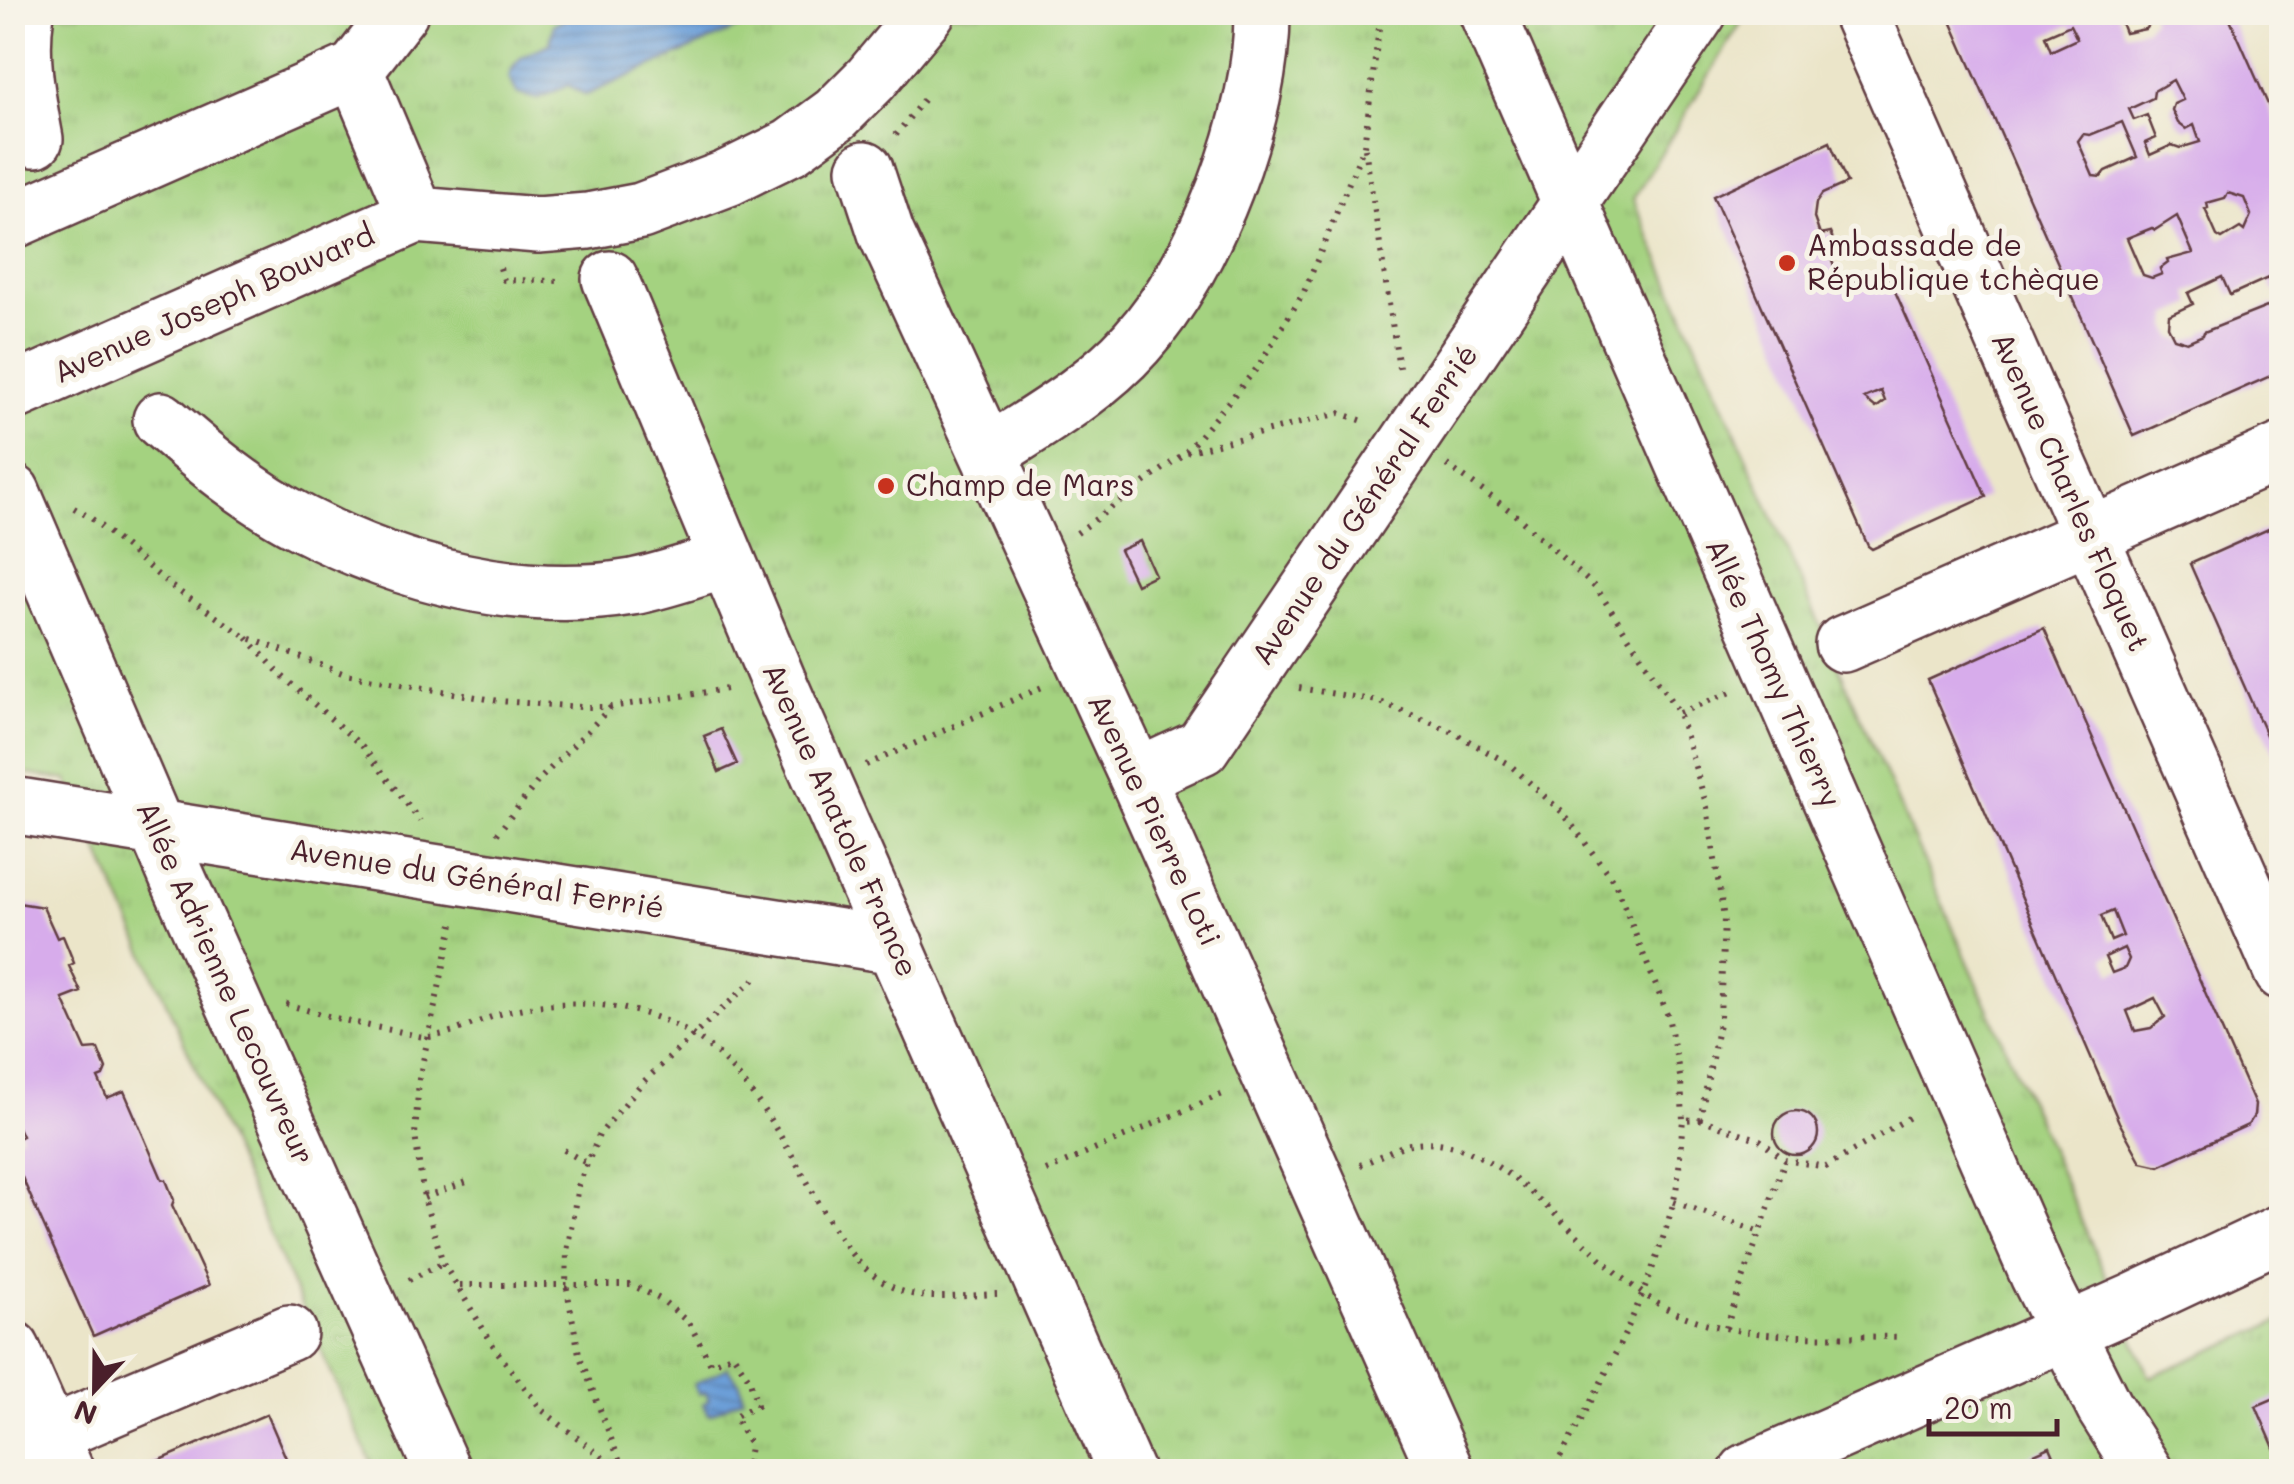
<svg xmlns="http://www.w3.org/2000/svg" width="2294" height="1484" viewBox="0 0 2294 1484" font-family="Mali,sans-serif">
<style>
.grass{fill:url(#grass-tufts);stroke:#777856;stroke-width:2.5}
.water{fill:url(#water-rules);stroke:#5b5f82;stroke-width:2.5}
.building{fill:#d7aceb;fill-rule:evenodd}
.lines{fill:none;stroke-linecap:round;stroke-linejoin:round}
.minor-casing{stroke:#623d43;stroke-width:60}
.path{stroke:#623d43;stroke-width:6;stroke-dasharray:2.5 8;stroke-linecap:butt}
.minor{stroke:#fff;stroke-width:55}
.poi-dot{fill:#c8321e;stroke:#f7f3e8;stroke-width:4}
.labels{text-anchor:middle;stroke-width:10;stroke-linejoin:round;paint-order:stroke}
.poi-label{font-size:30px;fill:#4a1f2b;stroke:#f7f3e8;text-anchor:start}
.street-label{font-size:30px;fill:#4a1f2b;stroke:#f7f3e8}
</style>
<defs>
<pattern id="grass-tufts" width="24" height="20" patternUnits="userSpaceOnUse" patternTransform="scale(2.5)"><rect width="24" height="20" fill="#a4d280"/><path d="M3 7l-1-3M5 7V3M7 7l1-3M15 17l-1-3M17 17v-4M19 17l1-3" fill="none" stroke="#8fb46f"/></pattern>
<pattern id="water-rules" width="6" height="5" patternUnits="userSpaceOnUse" patternTransform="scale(2.5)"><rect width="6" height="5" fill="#6c9fd8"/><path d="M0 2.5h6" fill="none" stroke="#5b81af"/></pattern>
</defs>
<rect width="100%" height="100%" fill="#f7f3e8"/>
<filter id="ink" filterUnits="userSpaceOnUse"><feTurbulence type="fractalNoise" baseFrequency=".01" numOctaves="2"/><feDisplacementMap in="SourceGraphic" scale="20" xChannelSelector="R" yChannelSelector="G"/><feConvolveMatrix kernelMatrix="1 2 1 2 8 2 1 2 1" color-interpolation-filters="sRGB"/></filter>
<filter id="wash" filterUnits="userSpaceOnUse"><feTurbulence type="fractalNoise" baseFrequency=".0048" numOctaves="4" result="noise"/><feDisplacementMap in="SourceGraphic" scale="40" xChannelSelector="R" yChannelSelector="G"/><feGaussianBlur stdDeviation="2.25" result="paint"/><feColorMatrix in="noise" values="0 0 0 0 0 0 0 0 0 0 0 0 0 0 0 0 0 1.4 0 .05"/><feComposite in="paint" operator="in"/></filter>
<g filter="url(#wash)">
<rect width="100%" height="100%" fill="#ebe5c9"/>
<!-- grass -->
<path class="grass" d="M13 13H1747L1633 199 2150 1377 2281 1321V1471H375L67 780 13 772Z"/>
<!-- water -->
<path class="water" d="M580 13 581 12 746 13 743 26 586 95 568 85 537 99 518 94 509 78C514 56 531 52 550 44L554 24Z
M727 1368 740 1383 743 1398 709 1415 703 1404 709 1400 705 1392 699 1394 694 1384Z"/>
<g id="blocks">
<!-- building -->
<path class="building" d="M1947 12H2117L2125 33 2145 29 2153 20 2150 12H2227L2282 136V297L2271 288 2268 278 2230 295 2222 277 2188 293 2193 304 2169 315 2168 326 2174 338 2187 342 2203 335 2204 332 2272 305 2282 312V371L2134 436ZM2070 25 2077 39 2051 51 2045 36ZM2173 80 2183 100 2174 104 2172 110 2178 123 2186 129 2194 125 2200 142 2180 148 2172 145 2150 155 2145 143 2156 138 2147 115 2134 120 2129 109 2153 98 2154 91ZM2122 122 2137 157 2106 171 2101 177 2093 176 2078 141 2083 134 2090 135ZM2228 193 2244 198 2251 215 2244 231 2240 228 2222 239 2217 236 2205 209 2208 208 2207 203 2225 198ZM2177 216 2193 253 2167 260 2168 263 2160 269 2162 274 2152 278 2143 275 2127 238 2152 228 2155 230Z
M1830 142 1847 183 1822 194 1816 203 1814 218 1820 235 1830 233 1837 249 1830 256 1837 274 1854 282 1886 271 1986 497 1872 549 1868 546 1713 196ZM1881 391 1885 401 1876 408 1864 398Z
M2282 523V771L2190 564Z
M1140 541 1155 575 1136 584 1120 550Z
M2044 628 2255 1105 2254 1116 2248 1125 2159 1166 2141 1162 2119 1122 1928 680ZM2113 911 2123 936 2111 941 2101 916ZM2124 948 2129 959 2125 968 2112 973 2105 957ZM2155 998 2165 1017 2151 1028 2135 1031 2127 1011Z
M721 729 737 764 719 772 704 736Z
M12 902 43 907 57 938 63 936 74 963 69 966 81 992 63 999 86 1050 98 1049 106 1069 103 1076 98 1078 107 1098 124 1091 162 1179 166 1180 174 1200 172 1205 209 1285 93 1336 12 1155V1141L22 1136 12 1114Z
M1774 1133a22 22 0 1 1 44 0a22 22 0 1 1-44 0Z
M2282 1395V1447L2275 1450 2256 1406Z
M267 1414 292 1472H152L149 1465Z
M2050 1447 2061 1472H1994Z"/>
</g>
</g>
<g filter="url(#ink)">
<use href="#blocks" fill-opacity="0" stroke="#623d43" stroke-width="2.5"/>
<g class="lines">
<!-- minor casing -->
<g class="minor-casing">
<path id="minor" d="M26 12C19 55 27 97 35 139
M1487 12 2038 1275 2104 1407 2145 1472
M1860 12 2282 972
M355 70 416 215
M865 169 886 233 1137 777 1446 1472
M12 221 355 70 400 12
M610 279 778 681 1126 1472
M12 393 416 215 538 225 588 221 641 211 728 178 791 147 836 114 871 79 927 12
M161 420C204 458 250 496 302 523 401 574 520 606 632 587 664 581 696 569 727 560
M989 453C1040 420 1095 389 1136 343 1205 267 1263 116 1262 12
M12 492 178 879 443 1472
M1843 644 2282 451
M1137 777 1202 747 1699 12
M12 805 896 946
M12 1349 66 1472
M12 1451 289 1333
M1747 1472 2133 1302 2282 1232"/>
</g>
<!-- path -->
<path class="path" d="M896 135 927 95
M1365 148 1399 368
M500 268 504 280 563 281
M1186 452 1340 413 1366 422
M1447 465 1512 512 1597 589 1679 713 1707 807 1724 919 1720 1018 1700 1119 1683 1120C1680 1147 1680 1178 1673 1204 1648 1299 1600 1387 1552 1472
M74 508 91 518 171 586 246 637 345 674 499 701 581 707H611L733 688
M1077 533 1186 452 1257 368 1304 292 1364 146 1381 12
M247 638 281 675 363 747 420 821
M1299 688 1378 701 1451 731 1509 764 1563 813 1615 883 1668 1016 1681 1081 1683 1120
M1679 713 1734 691
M866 765 1042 687
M497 834 539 780 611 707
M453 924 419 1079 415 1135 424 1198 443 1263 496 1350 542 1410 621 1472
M286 1004C323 1015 359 1025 397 1031 406 1033 418 1037 427 1037 454 1035 487 1016 514 1010 572 997 640 1003 691 1034 738 1062 777 1129 804 1176 832 1225 857 1286 921 1296 945 1299 973 1295 997 1294
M1700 1119 1760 1140 1785 1160 1826 1167 1915 1114
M564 1150 586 1163
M1360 1165C1376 1159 1393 1148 1410 1144 1508 1125 1590 1275 1674 1312 1744 1343 1827 1335 1902 1337
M1046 1171 1227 1092
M424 1198 472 1180
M1674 1202 1760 1232
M409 1280 443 1263
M460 1285H632L662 1300 689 1323 711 1364 733 1354 749 1378 757 1405 735 1416 750 1446 746 1472
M1726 1328 1785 1160
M623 1470 579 1354 566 1284 567 1252 578 1186 599 1135 642 1083 760 974"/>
<!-- minor -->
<use href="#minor" class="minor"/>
</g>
</g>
<!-- markers -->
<g class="poi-dot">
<circle cx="1787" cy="263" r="10"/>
<circle cx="886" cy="486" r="10"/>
</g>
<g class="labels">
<!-- poi labels -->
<g class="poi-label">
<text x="1807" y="256">Ambassade de<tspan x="1807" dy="34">République tchèque</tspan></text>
<text x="906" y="496">Champ de Mars</text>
</g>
<!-- street labels -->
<g class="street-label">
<text transform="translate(214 304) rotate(-24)" y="10">Avenue Joseph Bouvard</text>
<text transform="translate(2070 492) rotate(66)" y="10">Avenue Charles Floquet</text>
<text transform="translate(1365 505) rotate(-56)" y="10">Avenue du Général Ferrié</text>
<text transform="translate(1773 673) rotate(66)" y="10">Allée Thomy Thierry</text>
<text transform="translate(840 820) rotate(66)" y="10">Avenue Anatole France</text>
<text transform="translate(1154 820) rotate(65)" y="10">Avenue Pierre Loti</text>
<text transform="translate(477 879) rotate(9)" y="10">Avenue du Général Ferrié</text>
<text transform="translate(225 983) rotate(66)" y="10">Allée Adrienne Lecouvreur</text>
</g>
</g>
<!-- margin -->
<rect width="2294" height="1484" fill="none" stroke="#f7f3e8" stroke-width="50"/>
<!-- north arrow -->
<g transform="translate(95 1389) rotate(202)" stroke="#f7f3e8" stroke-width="8" paint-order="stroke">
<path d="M0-8L18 38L0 25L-18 38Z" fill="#4a1f2b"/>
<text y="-15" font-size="28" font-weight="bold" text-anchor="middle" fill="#4a1f2b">N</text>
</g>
<!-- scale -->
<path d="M1929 1419v15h128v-15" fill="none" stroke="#4a1f2b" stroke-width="5"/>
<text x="1944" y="1419" font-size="30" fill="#4a1f2b" stroke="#f7f3e8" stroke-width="8" paint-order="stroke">20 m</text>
</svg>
